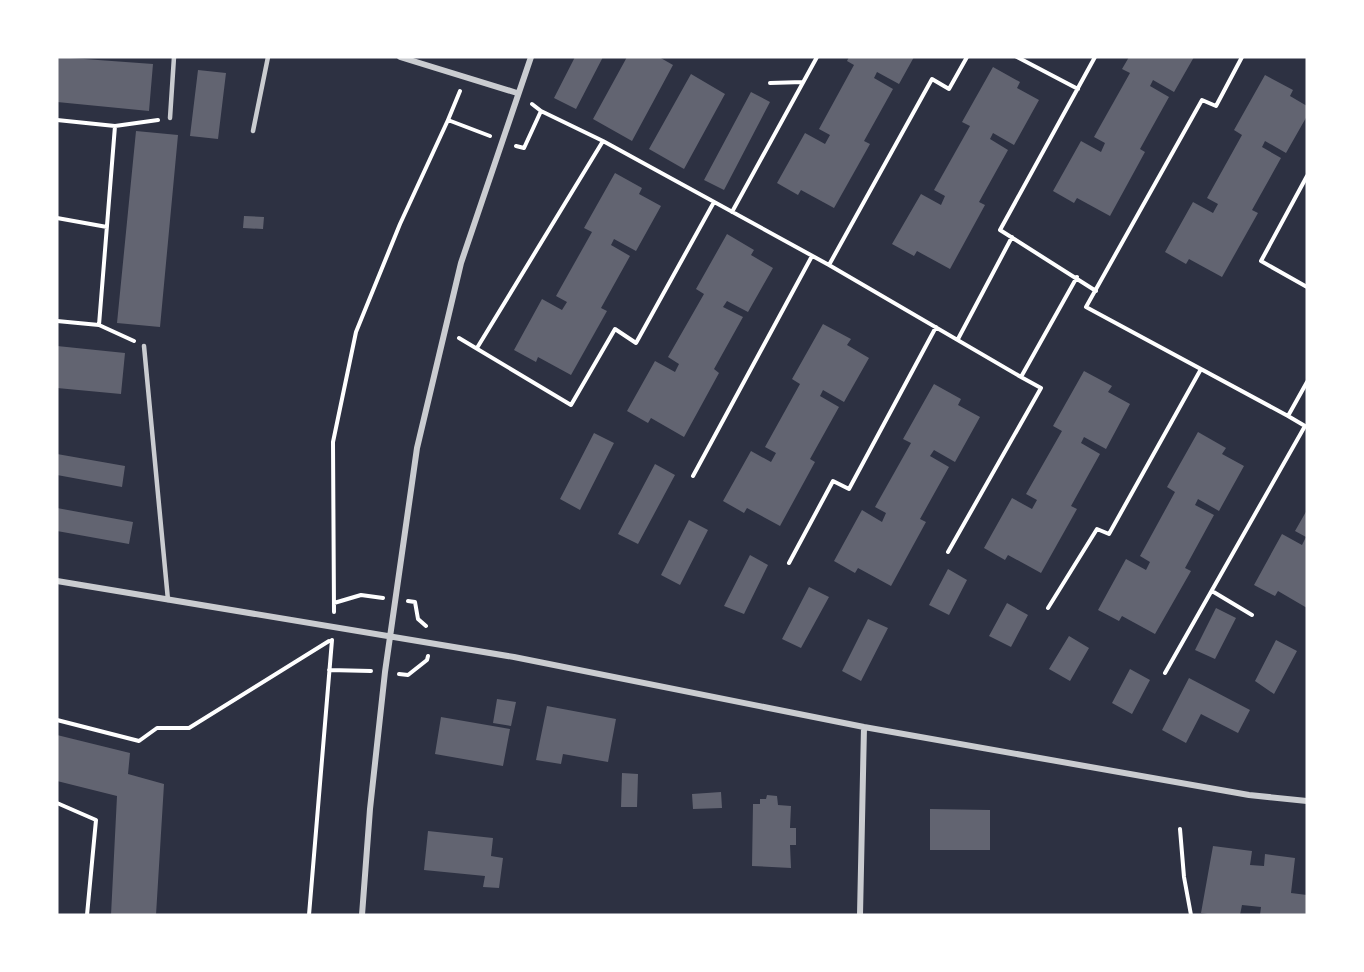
<svg xmlns="http://www.w3.org/2000/svg" width="1364" height="972" viewBox="0 0 1364 972" font-family="Georgia,serif">
<style>
.building{fill:#626471}
.lines{fill:none;stroke-linecap:round;stroke-linejoin:round}
.path{stroke:#fff;stroke-width:4}
.service{stroke:#caccd0;stroke-width:4.5}
.minor{stroke:#caccd0;stroke-width:6}
</style>
<rect width="100%" height="100%" fill="#2d3142"/>
<!-- building -->
<path class="building" d="M57 57 153 64 149 111 57 102Z
M575 57H603L576 109 554 98Z
M627 57H659L673 65 632 141 593 119Z
M849 57H914L899 84 877 72 874 78 893 89 864 141 870 144 834 208 801 190 798 195 777 183 805 133 825 144 830 135 819 129 854 65 847 61Z
M1129 57H1194L1174 92 1153 80 1150 86 1169 97 1140 149 1145 152 1110 216 1077 198 1074 203 1053 191 1081 141 1101 152 1105 143 1094 137 1130 73 1122 69Z
M993 67 1020 82 1017 88 1039 100 1014 145 993 133 990 139 1008 150 979 202 985 205 950 269 917 251 914 256 892 244 921 194 941 205 945 196 934 190 970 126 962 122Z
M198 70 226 73 218 139 190 136Z
M691 74 725 94 684 169 649 149Z
M1265 75 1293 90 1290 96 1307 106V116L1286 153 1265 141 1262 147 1281 158 1252 210 1258 213 1222 277 1189 259 1186 264 1165 252 1193 202 1213 213 1218 204 1207 198 1242 135 1234 130Z
M751 92 770 102 724 190 704 180Z
M136 131 178 135 160 327 117 323Z
M615 173 642 188 639 194 661 206 636 251 614 239 611 245 630 256 601 308 607 311 571 375 538 357 536 362 514 350 542 299 562 310 567 302 556 296 592 232 584 228Z
M244 216 264 217 263 229 243 228Z
M727 234 754 250 751 255 773 268 748 312 727 301 723 307 743 317 714 369 719 373 684 437 651 418 648 423 627 411 655 361 675 372 679 364 668 357 704 294 696 289Z
M823 324 851 339 847 345 869 358 844 402 823 390 820 396 839 407 810 459 815 462 780 526 747 508 744 513 723 501 751 451 771 462 776 453 765 447 800 384 792 379Z
M57 346 125 353 121 394 57 388Z
M1084 371 1112 386 1108 392 1130 404 1106 449 1084 437 1081 443 1100 454 1071 506 1077 509 1041 573 1008 555 1005 560 984 548 1012 498 1032 509 1037 500 1026 494 1062 431 1053 426Z
M934 384 961 399 958 405 980 417 955 462 934 450 930 456 949 467 920 519 926 522 891 586 858 568 855 573 834 561 862 510 882 522 886 513 875 507 911 443 903 439Z
M1198 432 1226 448 1222 454 1244 466 1219 511 1198 499 1195 505 1214 515 1185 568 1191 571 1155 634 1122 616 1119 621 1098 610 1126 559 1146 570 1150 562 1140 556 1175 492 1167 487Z
M594 433 614 443 580 510 560 499Z
M57 454 125 466 122 487 57 475Z
M655 464 675 475 638 544 618 534Z
M57 508 133 522 129 544 57 531Z
M1307 510V608L1278 591 1275 596 1254 585 1282 534 1302 545 1306 537 1295 531Z
M689 520 708 530 680 585 661 575Z
M750 555 768 565 744 614 724 606Z
M948 569 967 580 949 615 929 605Z
M809 587 829 597 801 648 782 639Z
M1007 603 1028 615 1011 647 989 636Z
M1216 608 1236 618 1215 659 1195 650Z
M868 619 888 628 861 681 842 671Z
M1069 636 1089 648 1070 681 1049 669Z
M1276 640 1297 651 1274 694 1255 681Z
M1130 669 1150 680 1132 714 1112 703Z
M1189 678 1250 710 1238 733 1201 714 1186 743 1162 730Z
M497 699 516 702 511 726 493 723Z
M547 706 616 719 608 762 563 754 561 764 536 760Z
M441 717 510 729 503 766 435 754Z
M57 735 130 753 128 774 164 784 156 915H111L117 796 57 781Z
M622 773 638 774 637 807H621Z
M721 792 722 808 693 809 692 794Z
M767 795 777 796 778 805 791 806 790 828H796V845H790L791 868 752 866 753 804H760V799H766Z
M930 809 990 810V850H930Z
M428 831 493 838 491 856 503 858 499 888 483 887 485 876 424 870Z
M1213 846 1252 851 1250 865 1264 866 1265 854 1295 858 1291 893 1307 895V915H1260L1261 907 1242 905 1240 915H1214L1201 913Z"/>
<g class="lines">
<!-- path -->
<path class="path" d="M967 57 949 89 932 79 829 265 1021 377
M1017 57 1078 89
M1095 57 1000 230 1096 291
M1242 57 1216 106 1202 100 1086 307 1288 416
M770 83 803 82
M532 104 541 111 603 141 829 265
M57 120 115 126
M448 120 490 136
M516 146 524 148 541 111
M1307 176 1261 261 1307 287
M732 212 817 57
M57 218 107 227
M57 321 99 325 134 341
M99 325 115 126 158 120
M459 338 571 405 615 329 636 343 714 202
M958 339 1012 237
M477 348 603 141
M693 476 812 256
M948 552 1041 388 1021 377 1077 277
M789 563 833 481 849 489 936 327
M1212 591 1252 615
M408 601 415 602 418 619 426 626
M334 603 361 595 383 598
M1048 608 1097 529 1109 534 1201 369
M334 612 333 442 356 332 400 224 448 120 460 91
M329 670 371 671
M1165 673 1305 426 1288 416 1307 382
M399 674 408 675 427 660 428 656
M57 720 139 741 157 728H189L329 641
M57 803 96 820 87 915
M1180 829 1184 877 1191 915
M309 915 332 640"/>
<!-- service -->
<path class="service" d="M170 118 174 57
M253 131 268 57
M144 346 168 600"/>
<!-- minor -->
<path class="minor" d="M400 57 517 93
M57 581 514 657 864 727 1249 795 1307 801
M362 915 370 809 385 672 417 448 461 263 531 57
M860 915 864 727"/>
</g>
<!-- border -->
<rect width="1364" height="972" fill="none" stroke="#ffffff" stroke-width="117"/>
</svg>
